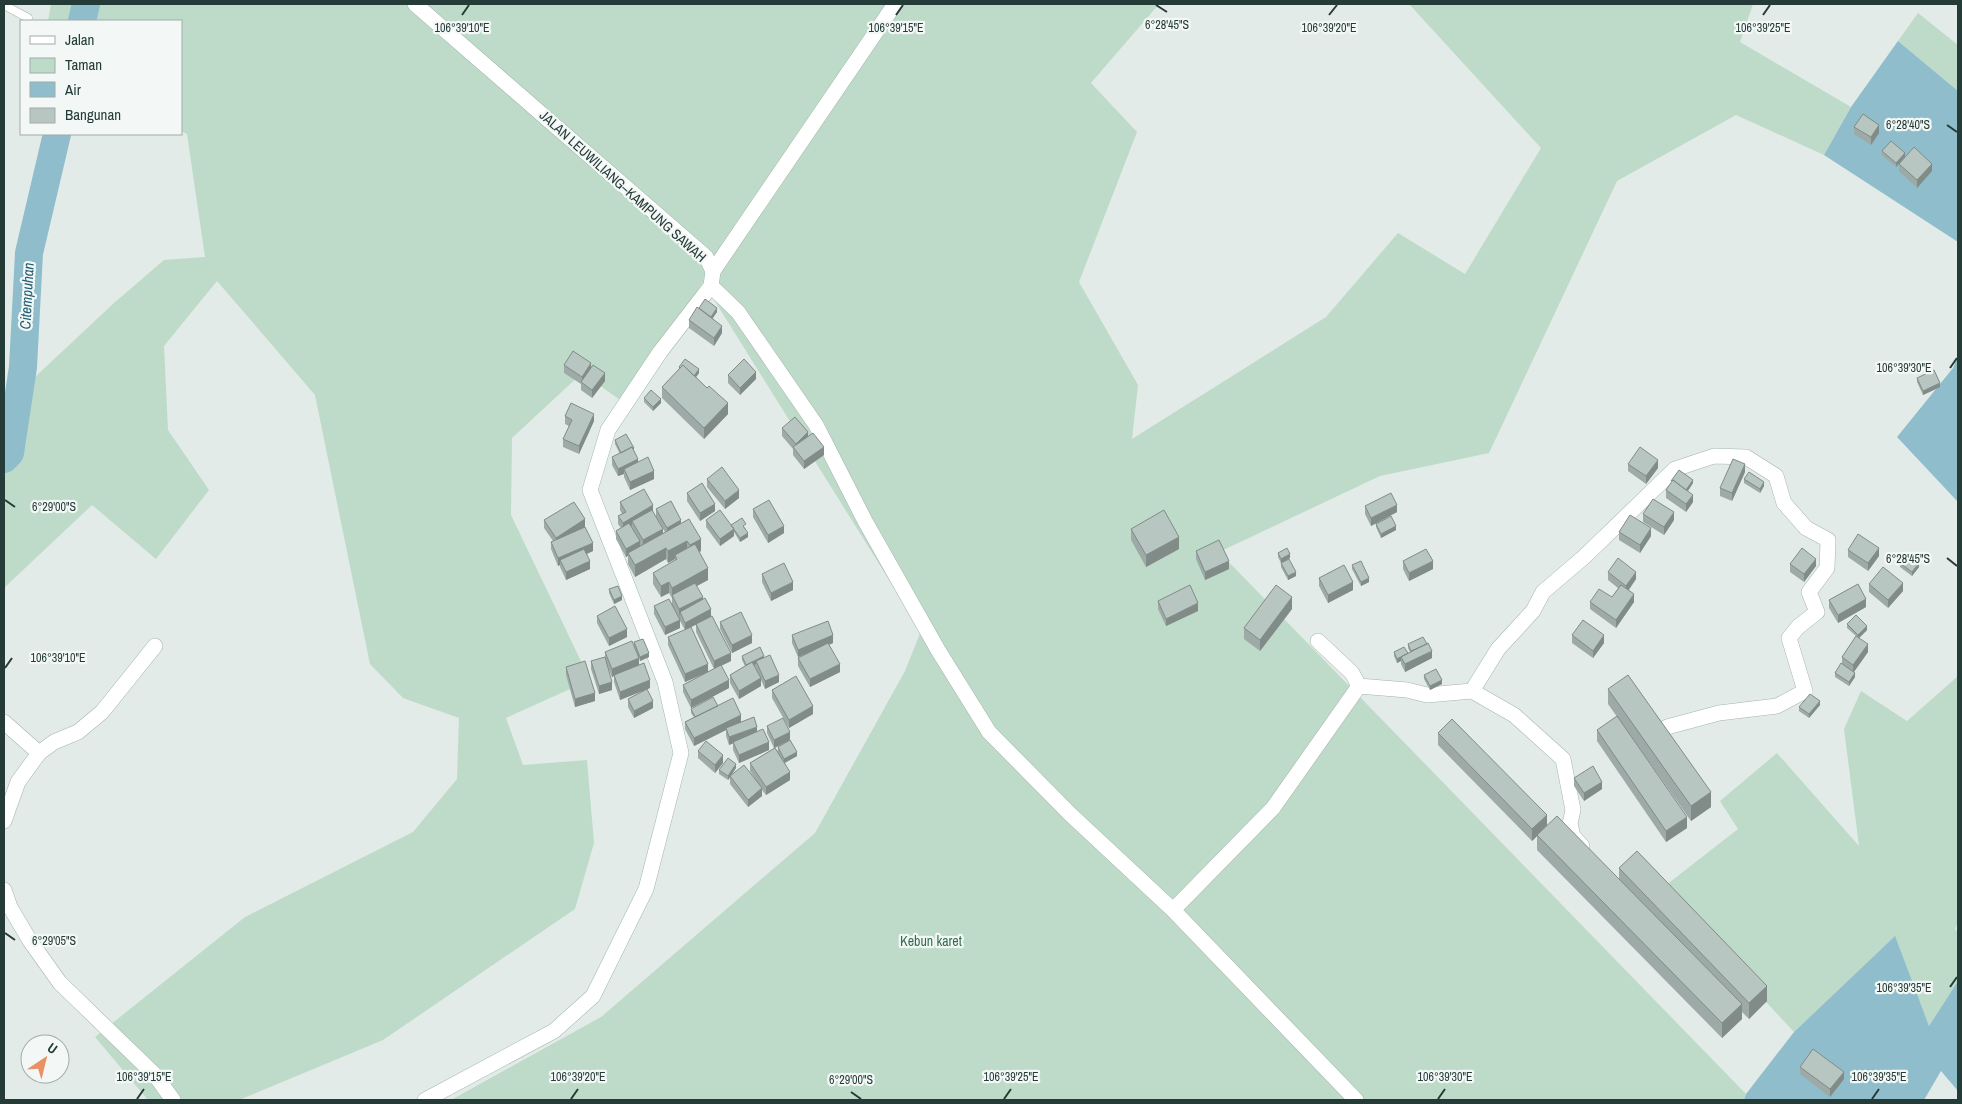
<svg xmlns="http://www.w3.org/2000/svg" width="1962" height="1104" viewBox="0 0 1962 1104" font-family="'Archivo Narrow',sans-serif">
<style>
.green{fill:#bddbc8}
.water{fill:#8fbdcc}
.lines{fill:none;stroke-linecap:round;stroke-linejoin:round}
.river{stroke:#8fbdcc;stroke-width:28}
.lane-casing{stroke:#a6b3af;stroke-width:9}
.street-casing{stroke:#a6b3af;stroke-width:16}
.secondary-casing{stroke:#a2b6b1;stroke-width:16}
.lane{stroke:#fff;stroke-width:8}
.street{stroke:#fff;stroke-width:15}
.secondary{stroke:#fff;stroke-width:15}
.wall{fill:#9eaaa7;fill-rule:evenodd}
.shaded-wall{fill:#818b88}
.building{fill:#b8c6c2;stroke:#818b88}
.ticks{fill:none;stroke:#243b37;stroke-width:2}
.labels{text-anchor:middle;stroke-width:4.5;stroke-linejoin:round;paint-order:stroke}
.street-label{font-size:14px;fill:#243b37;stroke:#f3f8f6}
.park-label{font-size:14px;fill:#316f4f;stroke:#f3f8f6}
.water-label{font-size:15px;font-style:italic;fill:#225d73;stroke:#f3f8f6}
.ticks-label{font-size:12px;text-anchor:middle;fill:#243b37;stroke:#f3f8f6;stroke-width:4.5;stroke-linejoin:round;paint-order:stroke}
</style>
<rect width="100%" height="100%" fill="#e3ebe8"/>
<!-- green -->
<path class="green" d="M51 4H1159L1091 83 1137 132 1079 282 1138 385 1132 439 1326 317 1398 233 1465 274 1541 148 1409 4H1753L1740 42 1851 107 1824 155 1736 115 1617 181 1489 453 1380 476 1219 552 1746 1094 1744 1100H451L601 1017 815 833 905 671 921 631 703 282 623 402 582 373 512 438 511 515 590 680 506 718 523 765 587 760 594 843 575 909 383 1040 239 1100H148L95 1037 245 917 413 832 457 779 459 718 403 698 370 664 315 395 217 281 164 346 168 430 209 490 156 559 92 505 4 588V406L114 303 164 260 205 257 187 134 181 131V21H48Z
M1918 13 1958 45V91L1898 41Z
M1958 676V923L1955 929 1958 932V981L1929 1026 1894 937 1794 1032 1661 889 1738 829 1720 801 1777 753 1859 846 1844 729 1861 691 1907 721Z"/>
<!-- water -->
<path class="water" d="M1898 41 1958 91V242L1824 155 1851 107Z
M1958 356V502L1897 437 1953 368Z
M1895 936 1929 1026 1958 981V1091L1941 1071 1924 1100H1744L1746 1094 1794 1032Z"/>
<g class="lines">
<!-- river -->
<path class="river" d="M82 21 86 4
M4 459 10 453 23 367 29 253 57 134"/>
<!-- lane casing -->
<g class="lane-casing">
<path id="lane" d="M4 5 28 18"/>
</g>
<!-- street casing -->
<g class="street-casing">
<path id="street" d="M713 271 895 4
M711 286 738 312 816 425 865 521 938 650 989 732 1070 814 1173 910 1356 1100
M1318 641 1352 673 1359 686 1407 690 1427 695 1472 691 1514 715 1563 759 1573 810 1570 824 1573 836 1582 846
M1472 691 1498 649 1533 611 1543 592 1584 557 1675 469 1714 456 1746 457 1776 476 1784 503 1806 528 1828 540 1827 568 1809 592 1817 612 1798 627 1789 638 1805 691 1777 706 1719 713 1667 727
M4 722 39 753
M4 821 18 782 39 753 54 742 78 732 102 712 155 646
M4 890 10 907 30 941 60 983 155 1075 173 1100
M1173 910 1273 808 1359 686"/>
</g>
<!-- secondary casing -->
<g class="secondary-casing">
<path id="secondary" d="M415 4 706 257 713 271 711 286 660 352 608 430 590 490 665 682 681 753 646 889 593 996 554 1031 425 1100"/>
</g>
<!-- lane -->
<use href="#lane" class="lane"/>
<!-- street -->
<use href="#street" class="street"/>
<!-- secondary -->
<use href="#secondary" class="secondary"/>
</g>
<!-- wall -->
<path class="wall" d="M1854 127 1879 133 1871 145 1854 134Z
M1882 151 1905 156 1932 171 1917 188 1899 171V164L1896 167 1882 155Z
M717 312 713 318 722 333 714 346 689 328V320Z
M564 365 591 368 605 381 592 398 581 390V384L564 373Z
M679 367 699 373 696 377 707 388 728 414 704 439 662 398V387L679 369Z
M728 375 756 379 740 395 728 383Z
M1917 378 1940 387 1923 395 1917 382Z
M644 398 661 403 653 411 644 402Z
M565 416 594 421 579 454 563 447V439L569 426 565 424Z
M782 428 808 436 824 455 804 469 793 455V449L782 436Z
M615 440 634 451 638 462 654 479 630 490 624 477V474L618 476 612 465V457L620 454 615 444Z
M1628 464 1658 468 1646 484 1628 471Z
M1745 472 1732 501 1720 496V488Z
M707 479 739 498 725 509 707 487Z
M1744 479 1764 486 1760 493 1744 483Z
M1693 483 1688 491 1693 502 1686 512 1666 498V490Z
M687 493 715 511 700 521 687 501Z
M620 502 653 512 663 534 665 532 656 517V509L681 523 701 551 699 552 708 580 696 586 731 661 721 666 729 688 691 708 683 692V685L705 673 685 682 668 645V637L685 630 680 621V628L665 635 654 614V606L672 603V598L669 593 661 597 653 584V573L675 561V559L668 563 666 559 635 577 628 564V556L626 557 616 539V531L621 528 618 524V516L622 514 620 510ZM696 625V632L714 669 708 672 691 627Z
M1365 506 1397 512 1371 526 1365 514Z
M753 509 784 533 768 543 753 517Z
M1643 514 1674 520 1664 535 1643 522Z
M544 520 585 527 593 551 587 554 590 569 566 580 560 567V565L558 566 551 549V542L553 541 544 528Z
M706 520 746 528 745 529 748 537 740 542 734 532V536L720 546 706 527Z
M1376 524 1396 530 1381 538 1376 527Z
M1131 529 1179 549 1146 567 1131 540Z
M1619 532 1651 536 1640 553 1619 540Z
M1848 550 1879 556 1868 571 1848 557Z
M1196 551 1229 569 1205 580 1196 559Z
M1278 553 1290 558 1281 563 1278 557Z
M1403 561 1433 569 1409 581 1403 569Z
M1281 563 1296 576 1288 580 1281 567Z
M1900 563 1919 567 1912 576 1900 567Z
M1790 564 1816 566 1804 582 1790 572Z
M1352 565 1369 582 1361 586 1352 569Z
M1608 572 1636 579 1629 590 1634 602 1616 628 1590 609V602L1612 597 1618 588 1608 580Z
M762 574 793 590 771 601 762 582Z
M1319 578 1353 590 1328 603 1319 586Z
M1869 584 1903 591 1888 608 1869 592Z
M609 589 622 600 614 604 609 593Z
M1829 600 1866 607 1838 623 1829 608Z
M1158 601 1198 611 1166 626 1158 609Z
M1292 609 1260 651 1244 639V628Z
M597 616 627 637 609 646 597 623Z
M720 622 752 643 732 653 720 629Z
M1847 624 1867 630 1859 638 1868 652 1854 672 1855 677 1849 686 1835 677V673L1842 664V657L1856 636 1847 628Z
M792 635 833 643 829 645 840 672 810 687 798 666V658L806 654 798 657 792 643Z
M1572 635 1604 643 1593 658 1572 643Z
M634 642 649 657 640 661 634 646Z
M1408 644 1432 658 1405 672 1401 664V661L1397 663 1394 656V652L1408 653 1410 652 1408 648Z
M605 652 639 665 650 688 647 689 653 708 634 718 628 707V699L644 690 620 700 614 682V676L612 677 607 665 612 690 599 694 591 669V661L605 657Z
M742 656 764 657 779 682 765 689 761 680V686L739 699 730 683V675L745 666 742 660Z
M566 667 595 701 575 707 566 675Z
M1424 675 1442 684 1430 690 1424 679Z
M1608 689 1711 807 1691 821 1608 704Z
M772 690 813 714 789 728 772 698Z
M1820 705 1809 718 1799 711V707Z
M718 706 741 722 757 732 769 750 739 763 733 750V743L729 745 726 736V730L694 746 685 729V722L694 717 691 713V709Z
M767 726 790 740 775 748 778 751V747L797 756 785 763 790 780 766 795 762 790V796L748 807 730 784V778L728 780 719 774V770L736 768 732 774 757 782 750 771V763L774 748 767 733Z
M1597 730 1687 828 1666 842 1597 741Z
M1438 733 1547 826 1619 879V868L1767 1001 1749 1019 1742 1012V1019L1722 1038 1537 850V836L1532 841 1438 745Z
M698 751 723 763 715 773 698 758Z
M1574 778 1602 789 1584 801 1574 786Z
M1800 1067 1844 1079 1830 1097 1800 1074Z"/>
<!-- shaded-wall -->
<path class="shaded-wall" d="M1879 125V133L1871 145V137Z
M1905 153V157L1896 167V163Z
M1932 164V171L1917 188V180Z
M717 308V312L711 320V317Z
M722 326V333L714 346V338Z
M591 363V370L582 383V377Z
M699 369V373L693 381V377Z
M756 372V379L740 395V388Z
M605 373V381L592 398V390Z
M1940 383V387L1923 395V391Z
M661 399V403L653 411V407Z
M728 403V414L704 439V428Z
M594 414V421L579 454V446Z
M808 432V440L796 450V444Z
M824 447V455L804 469V461Z
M638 459V466L624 469V474L618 476V469Z
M1658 460V468L1646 484V476Z
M1745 464V472L1732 501V493Z
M654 471V479L630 490V482Z
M1693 480V483L1685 495V491Z
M1764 482V486L1760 493V489Z
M739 490V498L725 509V501Z
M1693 495V502L1686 512V504Z
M715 504V511L700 521V513Z
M653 505V513L632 521V525L623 531V523Z
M1397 505V512L1371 526V518Z
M1674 512V520L1664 535V527Z
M585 519V527L556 546V538Z
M681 520V528L667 536V528Z
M784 526V533L768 543V535Z
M1396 526V530L1381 538V534Z
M1651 528V536L1640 553V545Z
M663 529V537L643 548V540Z
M734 529V536L720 546V539Z
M748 533V537L740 542V538Z
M1179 537V549L1146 567V555Z
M701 539V551L690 557V545Z
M640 541V548L628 553V556L626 557V549Z
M687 541V552L675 555V559L668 563V551Z
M593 543V551L563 564 560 560V565L558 566V558Z
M666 548V559L635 577V565Z
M1879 548V556L1868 571V563Z
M1290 554V558L1281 563V559Z
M1816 559V566L1804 582V574Z
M590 561V569L566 580V572Z
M1229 561V569L1205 580V572Z
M1433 561V569L1409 581V573Z
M1919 563V567L1912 576V572Z
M708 568V580L673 599 672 596V588Z
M1296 572V576L1288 580V576Z
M1636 572V579L1626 593V586Z
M1369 578V582L1361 586V582Z
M669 582V593L661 597V586Z
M793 582V590L771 601V593Z
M1353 582V590L1328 603V595Z
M1903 583V591L1888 608V600Z
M1634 594V602L1616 628V620Z
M622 596V600L614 604V600Z
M703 597V605L680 612 679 617V609Z
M1292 597V609L1260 651V640Z
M1866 599V607L1838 623V615Z
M1198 603V611L1166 626V619Z
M711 609V617L685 630V623Z
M680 620V628L665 635V627Z
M1867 626V630L1858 639V635Z
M627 629V637L609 646V638Z
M752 635V643L732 653V645Z
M833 635V643L798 657V650Z
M1604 635V643L1593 658V651Z
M1868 644V652L1853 673V665Z
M1432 651V658L1405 672V664Z
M649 653V657L640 661V657Z
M731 653V661L714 669V661Z
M764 656V660L756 661V664L746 669V665Z
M1401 657V661L1397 663V659Z
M639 658V665L612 677V669Z
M708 664V672L685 682V674Z
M840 664V672L810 687V679Z
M1855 673V677L1849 686V682Z
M779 675V682L765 689V681Z
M761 678V686L739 699V691Z
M650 680V688L620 700V692Z
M729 680V688L691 708V700Z
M1442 680V684L1430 690V686Z
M612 682V690L599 694V686Z
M595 693V701L575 707V699Z
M653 701V708L634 718V711Z
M1820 701V705L1809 718V714Z
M813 706V714L789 728V720Z
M741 715V722L726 728V730L694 746V738Z
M757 727V734L729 745V737Z
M790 732V740L774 748V740Z
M769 742V750L739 763V755Z
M797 752V756L784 763V759Z
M723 755V763L715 773V765Z
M736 764V768L728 780V776Z
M790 772V780L766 795V787Z
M1602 782V789L1584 801V793Z
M762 788V796L748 807V800Z
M1711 792V807L1691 821V806Z
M1547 815V826L1532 841V829Z
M1687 817V828L1666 842V831Z
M1767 986V1001L1749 1019V1003Z
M1742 1004V1019L1722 1038V1023Z
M1844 1072V1079L1830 1097V1089Z"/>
<!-- building -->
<path class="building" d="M1863 114 1879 125 1871 137 1854 127Z
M1891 141 1905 153 1896 163 1882 151Z
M1914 147 1932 164 1917 180 1899 164Z
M705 299 717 308 711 317 699 308Z
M697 307 722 326 714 338 689 320Z
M573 351 591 363 582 377 564 365Z
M685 359 699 369 694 376 683 365 680 368 679 367Z
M744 359 756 372 740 388 728 375Z
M593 365 605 373 592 390 581 382Z
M683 365 707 388 709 386 728 403 704 428 662 387Z
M1934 370 1940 383 1923 391 1917 378Z
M651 390 661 399 653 407 644 398Z
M571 403 594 414 579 446 563 439 572 420 565 416Z
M795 417 808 432 796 444 782 428Z
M813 433 824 447 804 461 793 447Z
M626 434 634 448 633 449 632 447 621 453 615 440Z
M632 447 638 459 618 469 612 457Z
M1640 447 1658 460 1646 476 1628 464Z
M648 457 654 471 630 482 624 469Z
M1733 459 1745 464 1732 493 1720 488Z
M722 467 739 490 725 501 707 479Z
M1679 470 1693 480 1686 490 1673 480 1671 481Z
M1749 472 1764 482 1760 489 1744 479Z
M1673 480 1693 495 1686 504 1666 490Z
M702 483 715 504 700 513 687 493Z
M644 489 653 505 623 523 618 516 626 512 620 502Z
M1391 493 1397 505 1371 518 1365 506Z
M1653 499 1674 512 1664 527 1643 514Z
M769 500 784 526 768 535 753 509Z
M671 501 681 520 667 528 656 509Z
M574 502 585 519 556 538 544 520Z
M652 510 663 529 643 540 632 521Z
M720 510 734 529 720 539 706 520Z
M1164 510 1179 537 1146 555 1131 529Z
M1630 515 1651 528 1640 545 1619 532Z
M1391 516 1396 526 1381 534 1376 524Z
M742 518 746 524 743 526 748 533 740 538 731 525Z
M689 519 701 539 690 545 687 541 668 551 666 548 635 565 628 553Z
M629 523 640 541 626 549 616 531Z
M585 527 593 543 558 558 551 542Z
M1858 534 1879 548 1868 563 1848 550Z
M1219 540 1229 561 1205 572 1196 551Z
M695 544 708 568 672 588 669 582 661 586 653 573 677 559 675 555Z
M1287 548 1290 554 1281 559 1278 553Z
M1802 548 1816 559 1804 574 1790 564Z
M584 549 590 561 566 572 560 560Z
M1426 549 1433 561 1409 573 1403 561Z
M1907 554 1919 563 1912 572 1900 563Z
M1618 558 1636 572 1626 586 1608 572Z
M1289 559 1296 572 1288 576 1281 563Z
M1361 561 1369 578 1361 582 1352 565Z
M784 563 793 582 771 593 762 574Z
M1344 565 1353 582 1328 595 1319 578Z
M1883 567 1903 583 1888 600 1869 584Z
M695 583 703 597 679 609 672 595Z
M1858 584 1866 599 1838 615 1829 600Z
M1190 585 1198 603 1166 619 1158 601Z
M1276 585 1292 597 1260 640 1244 628Z
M1621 585 1634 594 1616 620 1590 602 1599 589 1612 597Z
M618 586 622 596 614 600 609 589Z
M705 598 711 609 685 623 680 612Z
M669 599 680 620 665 627 654 606Z
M615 606 627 629 609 638 597 616Z
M741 612 752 635 732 645 720 622Z
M1856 615 1867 626 1858 635 1847 624Z
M712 616 731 653 714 661 696 624Z
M1583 620 1604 635 1593 651 1572 635Z
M828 621 833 635 798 650 792 635Z
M691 627 708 664 685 674 668 637Z
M1856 636 1868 644 1853 665 1842 657Z
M1423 637 1427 644 1411 651 1408 644Z
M643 639 649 653 640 657 634 642Z
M632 641 639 658 612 669 605 652Z
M828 643 840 664 810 679 798 658Z
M1428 643 1432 651 1405 664 1401 657Z
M760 647 764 656 746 665 742 656Z
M1404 647 1408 653 1397 659 1394 652Z
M770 655 779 675 765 681 756 661Z
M605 657 612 682 599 686 591 661Z
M585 661 595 693 575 699 566 667Z
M752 662 761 678 739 691 730 675Z
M644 663 650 680 620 692 614 675Z
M1841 663 1855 673 1849 682 1835 673Z
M721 665 729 680 691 700 683 685Z
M1436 669 1442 680 1430 686 1424 675Z
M1628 675 1711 792 1691 806 1608 689Z
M796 676 813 706 789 720 772 690Z
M647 689 653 701 634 711 628 699Z
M1810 694 1820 701 1809 714 1799 707Z
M713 697 718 706 695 717 691 709Z
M733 698 741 715 694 738 685 722Z
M1617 716 1687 817 1666 831 1597 730Z
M754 717 757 727 729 737 726 728Z
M783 718 790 732 774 740 767 726Z
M1452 719 1547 815 1532 829 1438 733Z
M763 729 769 742 739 755 733 742Z
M790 740 797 752 784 759 778 747Z
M706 741 723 755 715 765 698 751Z
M775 748 790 772 766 787 750 763Z
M728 758 736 764 728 776 719 770Z
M744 765 762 788 748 800 730 776Z
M1593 766 1602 782 1584 793 1574 778Z
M1557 816 1742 1004 1722 1023 1537 835Z
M1637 851 1767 986 1749 1003 1619 868Z
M1813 1049 1844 1072 1830 1089 1800 1067Z"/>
<!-- ticks -->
<path class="ticks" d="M1156 5 1167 12M462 15 469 5M896 15 903 5M1329 15 1337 5M1763 15 1770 5M1947 125 1957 132M1950 368 1957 358M5 500 15 507M1947 558 1957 566M5 668 12 658M5 933 15 940M1950 987 1957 977M851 1092 861 1099M137 1099 144 1089M571 1099 578 1089M1004 1099 1011 1089M1438 1099 1445 1089M1872 1099 1879 1089"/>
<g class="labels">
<!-- street labels -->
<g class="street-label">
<text transform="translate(623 186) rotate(42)" y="5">JALAN LEUWILIANG–KAMPUNG SAWAH</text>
</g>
<!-- park labels -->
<g class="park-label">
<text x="931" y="946">Kebun karet</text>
</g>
<!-- water labels -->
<g class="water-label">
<text transform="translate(27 296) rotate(-87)" y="5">Citempuhan</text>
</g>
</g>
<g class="ticks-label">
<text x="1167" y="29">6°28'45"S</text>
<text x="462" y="32">106°39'10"E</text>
<text x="896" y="32">106°39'15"E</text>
<text x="1329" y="32">106°39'20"E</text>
<text x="1763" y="32">106°39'25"E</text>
<text x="1908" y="129">6°28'40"S</text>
<text x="1904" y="372">106°39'30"E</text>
<text x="54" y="511">6°29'00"S</text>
<text x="1908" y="563">6°28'45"S</text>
<text x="58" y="662">106°39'10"E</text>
<text x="54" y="945">6°29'05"S</text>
<text x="1904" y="992">106°39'35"E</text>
<text x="144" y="1081">106°39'15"E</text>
<text x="578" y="1081">106°39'20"E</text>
<text x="1011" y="1081">106°39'25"E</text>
<text x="1445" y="1081">106°39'30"E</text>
<text x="1879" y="1081">106°39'35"E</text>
<text x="851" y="1084">6°29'00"S</text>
</g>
<!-- border -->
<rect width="1962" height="1104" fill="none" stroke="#243b37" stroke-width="10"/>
<!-- legend -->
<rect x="20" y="20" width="162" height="115" fill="#f3f8f6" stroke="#a0acaa"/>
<rect x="30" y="36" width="25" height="8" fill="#ffffff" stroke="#a0acaa"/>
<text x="65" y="45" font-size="15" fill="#243b37">Jalan</text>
<rect x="30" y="58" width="25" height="15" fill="#bddbc8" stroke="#a0acaa"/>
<text x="65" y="70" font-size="15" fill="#243b37">Taman</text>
<rect x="30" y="82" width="25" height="15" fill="#8fbdcc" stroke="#a0acaa"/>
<text x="65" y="95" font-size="15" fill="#243b37">Air</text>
<rect x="30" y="108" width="25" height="15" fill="#b8c6c2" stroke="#a0acaa"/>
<text x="65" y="120" font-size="15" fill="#243b37">Bangunan</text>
<!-- north arrow -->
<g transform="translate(45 1059) rotate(35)"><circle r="24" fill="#f3f8f6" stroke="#a0acaa"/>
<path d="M0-4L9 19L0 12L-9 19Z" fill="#e79265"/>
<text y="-8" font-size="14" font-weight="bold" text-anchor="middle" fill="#243b37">U</text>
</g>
</svg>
